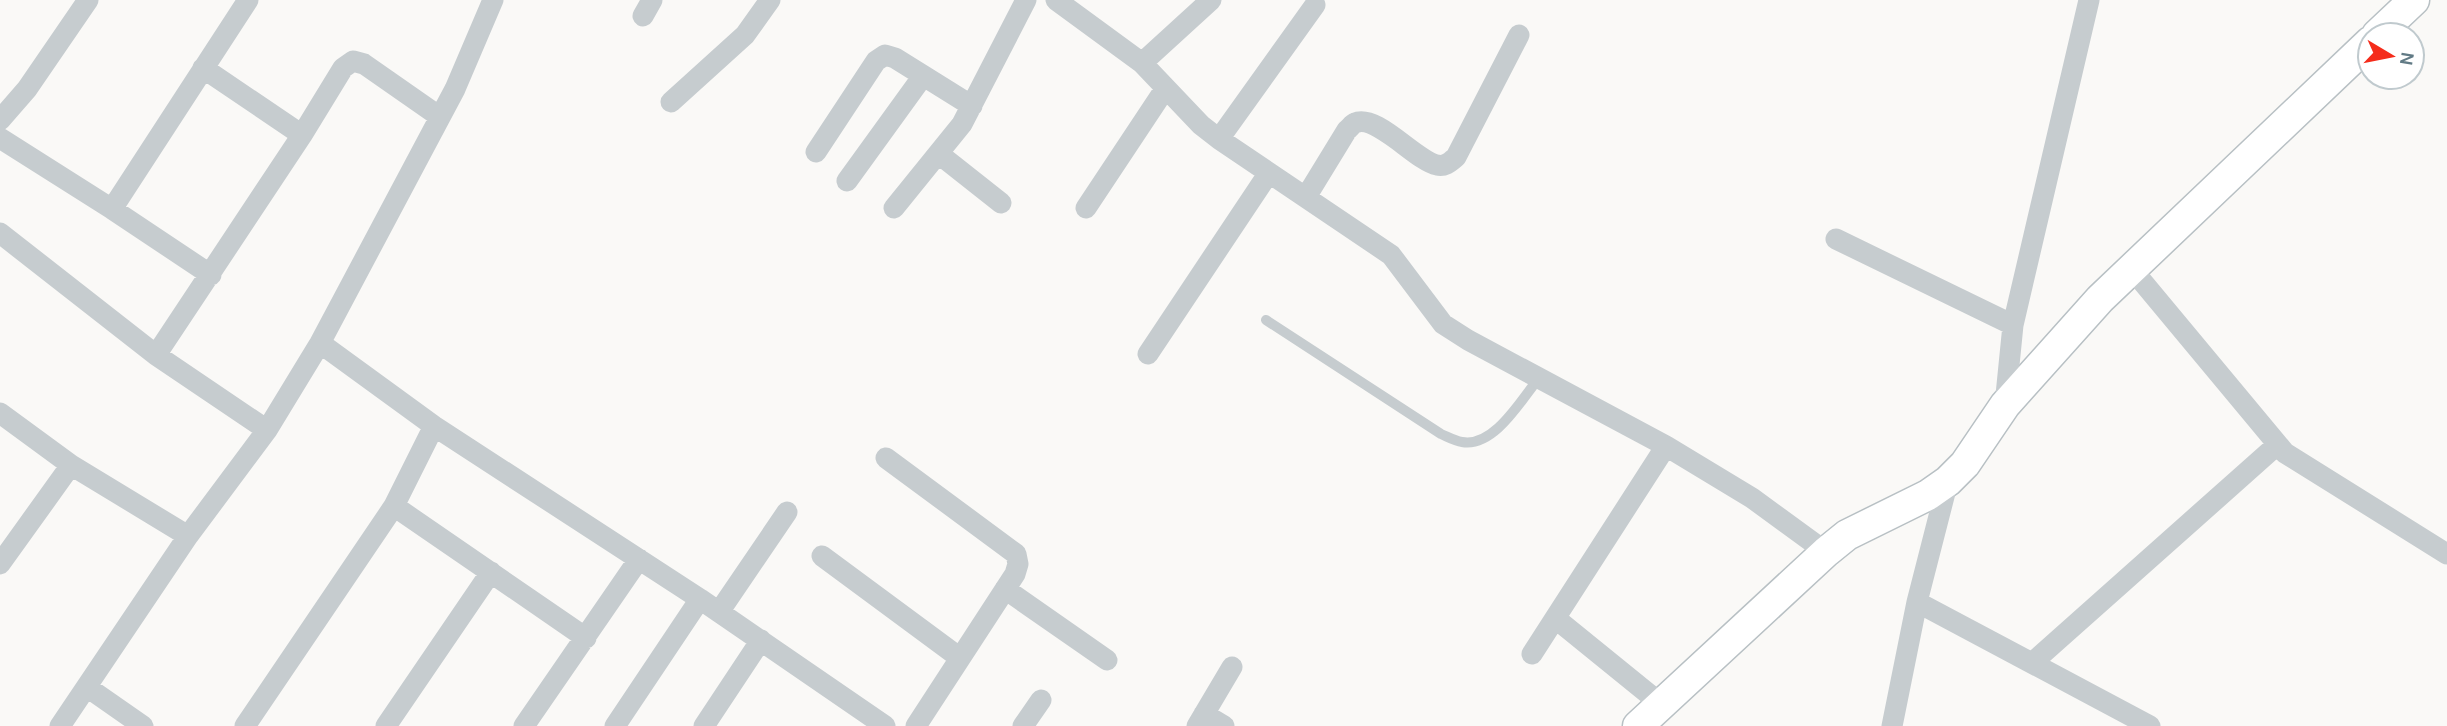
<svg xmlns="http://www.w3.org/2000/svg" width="2447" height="726" viewBox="0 0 2447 726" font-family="Karla,sans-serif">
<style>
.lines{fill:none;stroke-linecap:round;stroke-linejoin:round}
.secondary-casing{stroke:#b8c0c4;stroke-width:33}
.lane{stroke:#c6cccf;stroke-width:10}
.street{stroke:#c6cccf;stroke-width:21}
.secondary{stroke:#fff;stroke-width:30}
</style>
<rect width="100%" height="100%" fill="#faf9f7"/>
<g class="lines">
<!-- secondary casing -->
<g class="secondary-casing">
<path id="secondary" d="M2377 35 2414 0
M1638 726 1826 552 1847 535 1928 495 1948 481 1965 464 2005 405 2100 299 2370 42"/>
</g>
<!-- lane -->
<path class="lane" d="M1266 320 1441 434C1448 437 1455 441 1462 442 1494 448 1521 400 1539 378"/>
<!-- street -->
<path class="street" d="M1056 0 1142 63 1201 125 1219 139 1391 255 1443 324 1468 340 1666 446 1752 498 1826 552
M643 16 652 0
M1142 63 1211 0
M203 68 302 135
M671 102 745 35 770 0
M0 120 27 89 88 0
M0 138 112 209 211 275
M1219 139 1315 5
M816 152 876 61 885 55 895 58 972 106
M939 154 1001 203
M847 181 923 76
M1306 197 1347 130C1350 128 1352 124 1355 123 1376 113 1416 161 1437 165 1445 167 1450 162 1456 157L1519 35
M894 208 962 124 1026 0
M1086 208 1165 89
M112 209 248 0
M0 233 156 355 267 430
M1836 239 2013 325
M2131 268 2285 453 2447 554
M320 343 434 426 700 599 885 726
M1148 354 1268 174
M156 355 302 135 343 68 353 61 364 64 440 117
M2005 405 2013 325 2089 0
M0 413 71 465 188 536
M886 458 1016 554 1018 564 1015 574 916 726
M394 506 586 638
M822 556 960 658
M0 564 71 465
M1005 589 1107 660
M1917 602 2150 726
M719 612 787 512
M1555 618 1661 704
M1532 654 1666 446
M2032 663 2277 445
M87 687 143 726
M1204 714 1224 726
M60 726 188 536 267 430 320 343 455 89 493 0
M245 726 394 506 434 426
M386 726 491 572
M524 726 639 559
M615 726 700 599
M704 726 761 640
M1023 726 1041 700
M1197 726 1232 667
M1892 726 1917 602 1948 481"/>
<!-- secondary -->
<use href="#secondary" class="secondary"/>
</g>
<!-- north arrow -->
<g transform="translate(2391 56) rotate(100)"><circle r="33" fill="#ffffff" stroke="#c0cace" stroke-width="2"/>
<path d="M0-5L12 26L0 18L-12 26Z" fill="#f52c1b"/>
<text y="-10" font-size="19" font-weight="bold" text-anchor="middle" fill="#617a85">N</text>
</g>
</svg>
